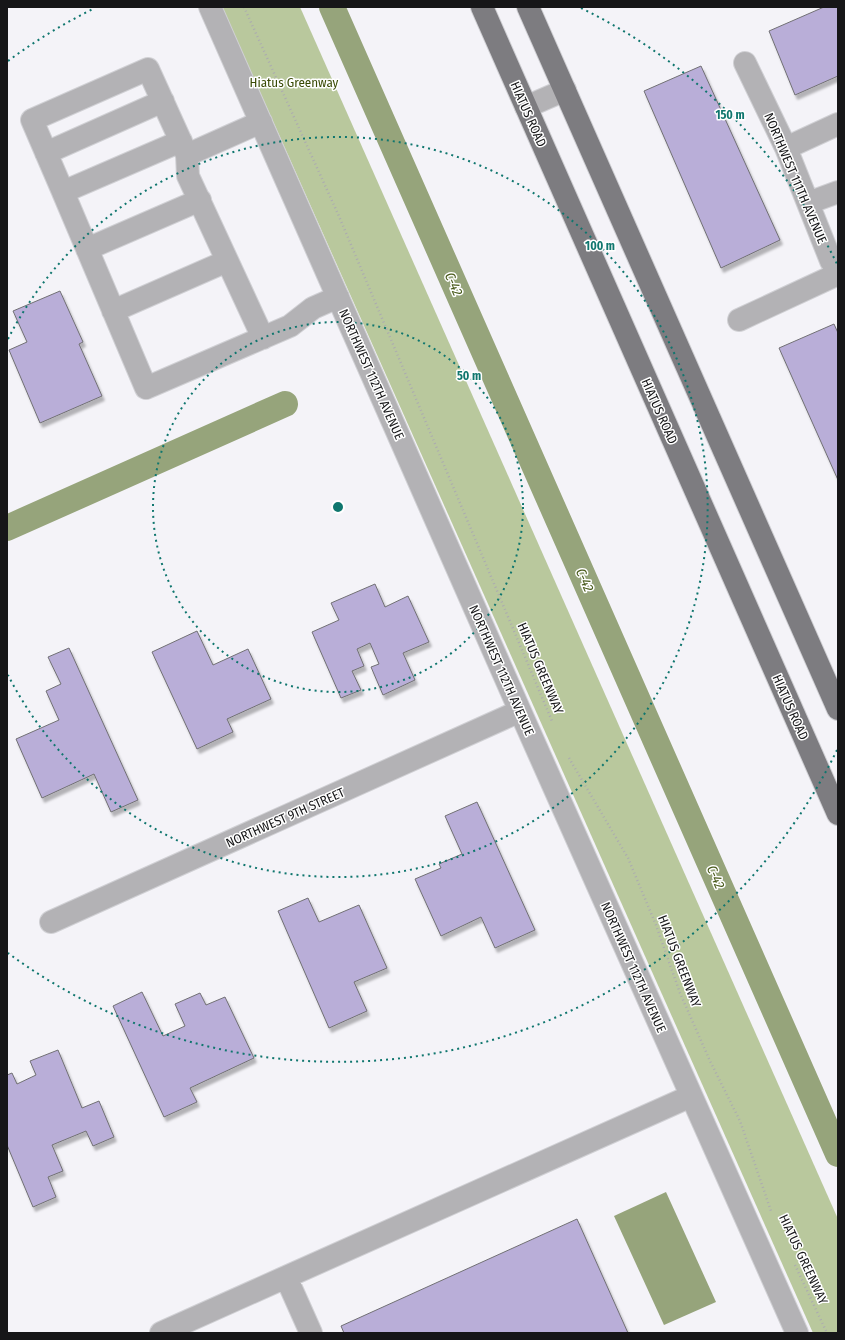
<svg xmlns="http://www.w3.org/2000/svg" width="845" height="1340" viewBox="0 0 845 1340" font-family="'Fira Sans Condensed',sans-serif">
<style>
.green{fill:#b9c89d}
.water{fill:#96a47b}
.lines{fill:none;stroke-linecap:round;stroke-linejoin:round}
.canal{stroke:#96a47b;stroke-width:26}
.building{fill:#b9aed8;stroke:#717074;filter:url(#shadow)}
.minor-casing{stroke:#d0d0d4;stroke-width:24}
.major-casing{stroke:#d0d0d4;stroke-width:24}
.path{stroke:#acabb0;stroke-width:2.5;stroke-dasharray:1 3;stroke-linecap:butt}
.minor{stroke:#b3b2b5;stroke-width:22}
.major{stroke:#7d7c80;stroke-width:22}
.ring{fill:none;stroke:#0f766e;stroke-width:2;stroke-dasharray:2 4}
.labels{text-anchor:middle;stroke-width:3;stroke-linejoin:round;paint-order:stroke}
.park-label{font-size:13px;fill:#394a05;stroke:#fff}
.street-label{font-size:13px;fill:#161618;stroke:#fff}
.water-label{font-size:14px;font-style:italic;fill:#485a1a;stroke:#fff}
.centre{fill:#0f766e;stroke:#fff;stroke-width:2}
.ring-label{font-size:12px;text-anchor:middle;font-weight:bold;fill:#0f766e;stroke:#fff;stroke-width:3;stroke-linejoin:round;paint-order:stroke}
</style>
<defs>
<filter id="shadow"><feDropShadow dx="2.5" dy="4.5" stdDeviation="1" flood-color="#0004"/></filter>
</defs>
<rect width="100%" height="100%" fill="#f4f3f8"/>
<!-- green -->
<path class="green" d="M222 7H300L838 1219V1333H813Z"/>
<!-- water -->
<path class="water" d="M666 1192 716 1302 664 1325 614 1216Z"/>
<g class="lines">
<!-- canal -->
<path class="canal" d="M332 7 838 1154
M7 528 285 404"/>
</g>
<!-- building -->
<path class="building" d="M824 7H838V76L795 95 769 31Z
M701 66 780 240 721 268 644 91Z
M60 291 83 342 79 344 102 396 40 423 9 350 27 342 13 311Z
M834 324 838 333V480L779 348Z
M375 584 385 607 408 596 429 642 403 653 415 680 383 695 371 667 379 664 370 643 357 649 364 666 352 671 361 690 341 698 312 632 339 620 331 603Z
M197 631 213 665 248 649 271 699 227 719 233 732 197 749 152 652Z
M69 648 138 800 111 812 94 774 42 798 16 739 59 720 46 691 61 684 48 657Z
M477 802 535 930 495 948 481 917 441 936 415 879 441 868 439 864 462 854 445 816Z
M308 898 319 922 359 905 387 968 354 982 367 1011 329 1028 278 911Z
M142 992 163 1036 185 1026 175 1004 200 993 206 1005 225 997 254 1058 190 1088 197 1102 164 1117 113 1006Z
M58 1050 82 1108 99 1101 114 1137 93 1146 86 1131 52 1145 63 1171 48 1177 56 1197 33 1207 7 1145V1075L12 1073 17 1084 36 1075 30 1061Z
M577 1219 628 1333H344L341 1326Z"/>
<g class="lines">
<!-- minor casing -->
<g class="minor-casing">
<path id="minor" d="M210 7 520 711 797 1333
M745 63 786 148 831 261 838 271
M526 107 565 90
M181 141 63 192 32 120 148 69 187 155 261 122
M786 148 838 124
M46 153 163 101
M187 155 188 176 263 338
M63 192 146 388 290 326 313 308 338 297
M808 203 838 192
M87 249 200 200
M113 311 227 261
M739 320 838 274
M51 922 520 711
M161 1333 286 1277
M311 1333 286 1277 691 1096"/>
</g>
<!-- major casing -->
<g class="major-casing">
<path id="major" d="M482 7 838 814
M528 7 838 709"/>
</g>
<!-- path -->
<path class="path" d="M244 7 338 214 552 721
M569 758 628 858 656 925 680 993 710 1061 740 1121 771 1211
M795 1265 827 1333"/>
<!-- minor -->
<use href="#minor" class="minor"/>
<!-- major -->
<use href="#major" class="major"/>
</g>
<!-- distance rings -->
<g class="ring">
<circle cx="338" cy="507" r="185"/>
<path d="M8 339A370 370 0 1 1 8 675"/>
<path d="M837 750A555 555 0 0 1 8 953M8 61A555 555 0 0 1 95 8M581 8A555 555 0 0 1 837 264"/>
</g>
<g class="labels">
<!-- park labels -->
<g class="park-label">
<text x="294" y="87">Hiatus Greenway</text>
</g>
<!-- street labels -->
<g class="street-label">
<text transform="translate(529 114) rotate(66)" y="5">HIATUS ROAD</text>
<text transform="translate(796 178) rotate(67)" y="5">NORTHWEST 111TH AVENUE</text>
<text transform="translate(372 374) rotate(66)" y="5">NORTHWEST 112TH AVENUE</text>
<text transform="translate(660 411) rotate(66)" y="5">HIATUS ROAD</text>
<text transform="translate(541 668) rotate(67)" y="5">HIATUS GREENWAY</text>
<text transform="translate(502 670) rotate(66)" y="5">NORTHWEST 112TH AVENUE</text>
<text transform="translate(791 707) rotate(66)" y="5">HIATUS ROAD</text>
<text transform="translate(285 817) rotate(-24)" y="5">NORTHWEST 9TH STREET</text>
<text transform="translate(680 961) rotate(69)" y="5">HIATUS GREENWAY</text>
<text transform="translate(634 967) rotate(66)" y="5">NORTHWEST 112TH AVENUE</text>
<text transform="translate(804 1259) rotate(65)" y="5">HIATUS GREENWAY</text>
</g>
<!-- water labels -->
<g class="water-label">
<text transform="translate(454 284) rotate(66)" y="5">C-42</text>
<text transform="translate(585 580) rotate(66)" y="5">C-42</text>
<text transform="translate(716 877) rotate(66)" y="5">C-42</text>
</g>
</g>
<circle cx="338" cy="507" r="6" class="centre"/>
<g class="ring-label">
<text x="730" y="119">150 m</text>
<text x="600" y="250">100 m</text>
<text x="469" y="380">50 m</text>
</g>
<!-- border -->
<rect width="845" height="1340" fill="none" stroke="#161618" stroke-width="16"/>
</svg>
